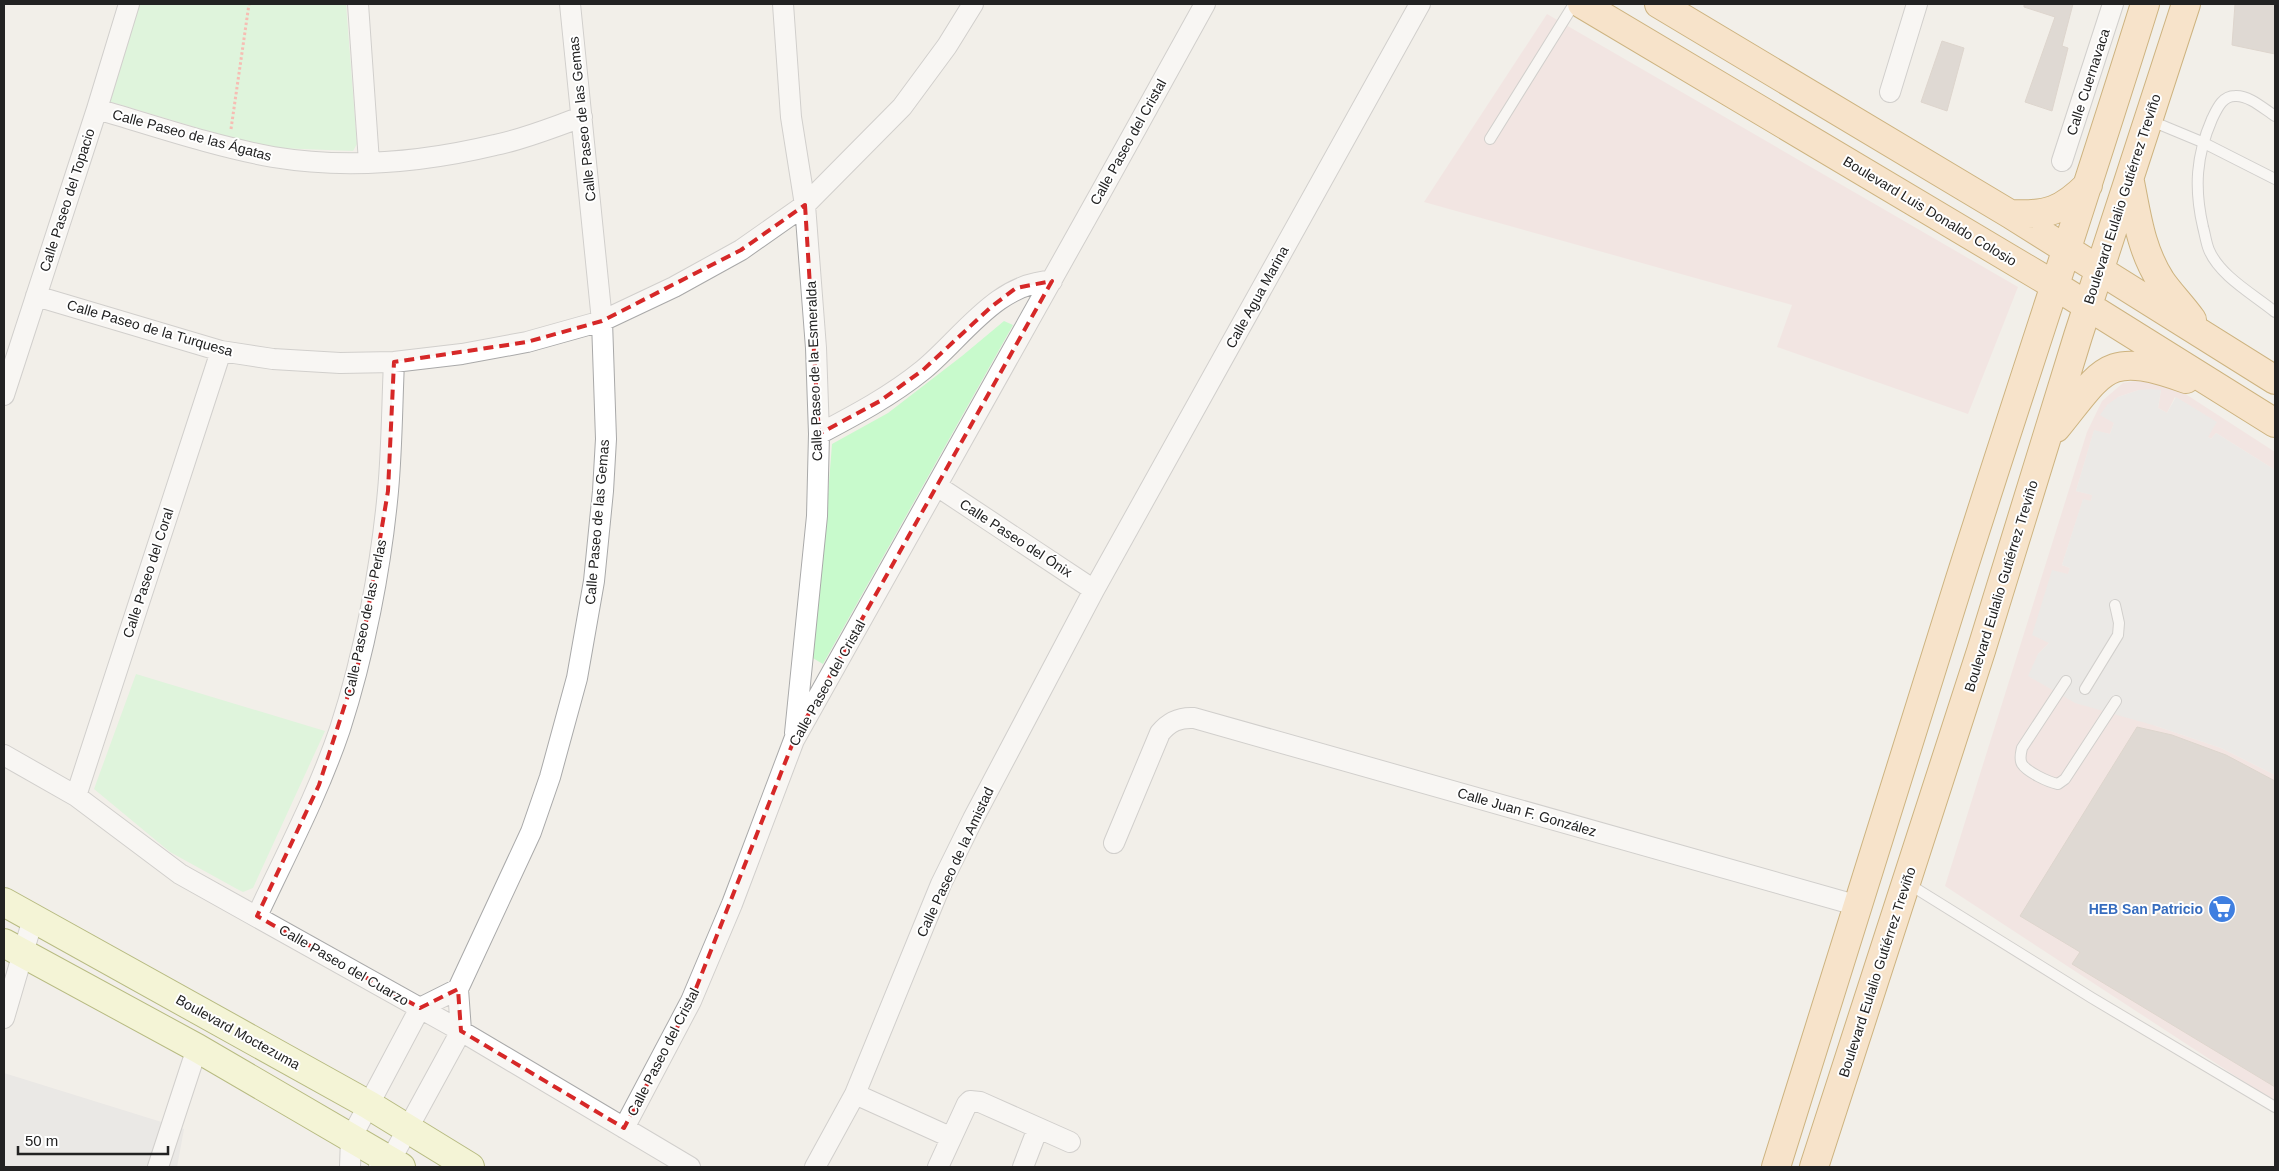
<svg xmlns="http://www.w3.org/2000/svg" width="2279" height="1171" viewBox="0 0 2279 1171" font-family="Helvetica,sans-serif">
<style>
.residential{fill:#e0dfdf}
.commercial{fill:#f2dad9}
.park{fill:#c8facc}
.parking{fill:#e2e2e2}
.building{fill:#c7bfb8;stroke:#c4b6ab}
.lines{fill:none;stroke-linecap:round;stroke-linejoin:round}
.lane-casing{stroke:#a9a9a9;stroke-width:12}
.street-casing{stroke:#a9a9a9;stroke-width:22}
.secondary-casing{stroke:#707d05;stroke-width:30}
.primary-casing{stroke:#a06b00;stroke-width:30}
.path{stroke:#fa8072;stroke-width:3;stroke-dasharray:2.5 2.5;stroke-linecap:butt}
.lane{stroke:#fff;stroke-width:10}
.street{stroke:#fff;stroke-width:20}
.secondary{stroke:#f7fabf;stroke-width:28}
.primary{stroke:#fcd6a4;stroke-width:28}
.marked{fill:none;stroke:#d62828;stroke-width:4;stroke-dasharray:10 6;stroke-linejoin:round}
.labels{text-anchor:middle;stroke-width:4;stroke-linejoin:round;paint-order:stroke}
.street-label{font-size:14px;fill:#222;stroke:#fff}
.shop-label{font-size:14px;font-weight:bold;fill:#366cbe;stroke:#fff;text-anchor:end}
</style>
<rect width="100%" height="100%" fill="#f2efe9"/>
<!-- residential -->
<path class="residential" d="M4 1073 184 1129 177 1167H4Z"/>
<!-- commercial -->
<path class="commercial" d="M1547 14 2018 287 1968 414 1777 347 1792 305 1424 202Z
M2135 381 2169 385 2184 393 2275 452V470L2216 433 2211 439 2208 437 2175 397 2167 413 2158 408 2161 390H2139L2118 397 2114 423 2110 434 2094 431 2076 491 2093 495 2091 501 2083 500 2062 565 2070 568 2068 575 2052 571 2049 643 2038 654 2156 726 2221 748 2275 775V1102L1945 886 2087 432 2102 401 2123 383Z"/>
<!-- park -->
<path class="park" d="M136 4H346L357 144 353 151 277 148 225 136 108 101Z
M1004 321 1013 325 823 664 811 657 822 571 832 444 888 413 962 356Z
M136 674 325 731 253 888 243 892 237 889 170 852 94 789Z"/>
<!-- parking -->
<path class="parking" d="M2151 389 2161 390 2158 408 2167 413 2176 397 2217 422 2208 437 2211 439 2216 433 2275 470V775L2221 748 2156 726 2075 703 2028 676 2038 654 2049 643 2032 635 2052 570 2068 574 2070 568 2062 565 2083 499 2091 501 2092 495 2076 491 2094 430 2110 434 2114 423 2100 415 2107 405 2118 397 2139 390Z"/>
<!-- building -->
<path class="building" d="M2024 4H2073L2062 46 2068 48 2052 111 2025 102 2055 17 2024 7Z
M2235 4H2275V54L2232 45Z
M1942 41 1964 48 1947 111 1921 102Z
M2137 727 2172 735 2226 755 2275 781V1087L2072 964 2080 952 2020 916Z"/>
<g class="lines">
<!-- lane casing -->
<g class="lane-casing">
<path id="lane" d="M2275 116C2264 109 2249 95 2235 96 2222 96 2217 109 2212 119 2196 156 2194 188 2203 227 2205 234 2206 243 2209 250 2220 276 2253 294 2275 312
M2149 120 2202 142 2275 179
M1490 139 1574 4
M2066 681 2022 748C2021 753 2019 759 2022 764 2027 772 2048 782 2058 784L2065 779 2116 701
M2085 689 2118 635 2119 623 2115 605
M1907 883 2092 998 2275 1107"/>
</g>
<!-- street casing -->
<g class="street-casing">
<path id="street" d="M358 4 369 162
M783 4 791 117 805 205 816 348 819 434 817 516 795 733
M1890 92 1917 4
M97 109C155 126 213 146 273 157 346 169 424 162 495 145 525 139 553 127 582 117
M2062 161 2113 4
M36 296 221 351 273 359 340 363 394 362 462 354 527 342 602 321 674 287 741 250 805 205 902 107 947 46 973 4
M4 395 97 109 129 4
M819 434C855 415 891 396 923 370 962 338 997 282 1052 281
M937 486 1094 590
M4 755 76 796 180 874 461 1031 690 1167
M76 796 221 351
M1114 843 1160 733C1169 722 1179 717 1194 718L1859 906
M257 916C286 854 318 794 340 729 364 655 381 568 388 491 392 448 392 405 394 362
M4 1018 33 919
M855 1094 950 1137
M624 1128 691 1001 732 904 794 740 1101 192 1205 4
M158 1167 197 1048
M350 1167 351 1138 420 1008 458 989
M379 1167 390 1161 461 1031 458 989 531 832 550 777 577 678 594 581 603 491 606 439 602 321 570 4
M815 1167 855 1094 941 884 973 819 1094 590 1420 4
M938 1167 967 1104 970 1101 980 1102 1070 1142
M1023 1167 1038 1128"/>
</g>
<!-- secondary casing -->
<g class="secondary-casing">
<path id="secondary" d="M4 902 369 1105 470 1167
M4 943 197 1048 401 1167"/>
</g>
<!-- primary casing -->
<g class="primary-casing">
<path id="primary" d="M1582 4 2054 285 2275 423
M1659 4 2010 214 2275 380
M2130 182C2137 217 2141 250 2161 281 2170 294 2182 306 2192 320
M2010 214C2047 216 2062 211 2088 185
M2056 428C2104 369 2106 350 2186 379
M1776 1167C1838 972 1897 777 1959 582 2020 389 2085 197 2145 4
M1814 1167 1981 651 2078 336 2186 4"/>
</g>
<!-- path -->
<path class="path" d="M231 129 249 4"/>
<!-- lane -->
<use href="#lane" class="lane"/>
<!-- street -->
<use href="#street" class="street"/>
<!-- secondary -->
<use href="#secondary" class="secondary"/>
<!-- primary -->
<use href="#primary" class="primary"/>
</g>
<!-- marked area -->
<path d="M0 0H2279V1171H0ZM805 205 819 434 880 401 923 370 991 307 1016 288 1052 281 794 740 691 1001 624 1128 461 1031 458 989 420 1008 257 916 319 785 360 658 388 491 394 362 527 342 602 321 741 250Z" fill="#f2efe9" fill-opacity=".55" fill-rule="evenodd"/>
<path class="marked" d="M805 205 819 434 880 401 923 370 991 307 1016 288 1052 281 794 740 691 1001 624 1128 461 1031 458 989 420 1008 257 916 319 785 360 658 388 491 394 362 527 342 602 321 741 250Z"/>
<!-- icons -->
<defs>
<g id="supermarket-disc" transform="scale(1.4375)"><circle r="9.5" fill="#3f7fe0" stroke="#fff"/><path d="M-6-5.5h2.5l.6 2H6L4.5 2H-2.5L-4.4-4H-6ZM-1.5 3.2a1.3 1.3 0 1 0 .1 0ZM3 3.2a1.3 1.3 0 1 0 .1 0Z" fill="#fff"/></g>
</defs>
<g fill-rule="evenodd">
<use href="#supermarket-disc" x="2222" y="909"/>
</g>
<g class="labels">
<!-- street labels -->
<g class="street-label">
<text transform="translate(2088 82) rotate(-72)" y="5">Calle Cuernavaca</text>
<text transform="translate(582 119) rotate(-96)" y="5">Calle Paseo de las Gemas</text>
<text transform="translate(192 135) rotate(15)" y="5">Calle Paseo de las Ágatas</text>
<text transform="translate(1128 142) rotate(-61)" y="5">Calle Paseo del Cristal</text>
<text transform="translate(2122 199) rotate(-72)" y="5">Boulevard Eulalio Gutiérrez Treviño</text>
<text transform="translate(67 200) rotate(-72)" y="5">Calle Paseo del Topacio</text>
<text transform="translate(1930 211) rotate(31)" y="5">Boulevard Luis Donaldo Colosio</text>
<text transform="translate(1257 297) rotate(-61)" y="5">Calle Agua Marina</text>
<text transform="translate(150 328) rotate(16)" y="5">Calle Paseo de la Turquesa</text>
<text transform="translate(814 371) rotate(-92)" y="5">Calle Paseo de la Esmeralda</text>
<text transform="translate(597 522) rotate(-85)" y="5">Calle Paseo de las Gemas</text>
<text transform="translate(1016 538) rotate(33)" y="5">Calle Paseo del Ónix</text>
<text transform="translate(148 573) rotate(-72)" y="5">Calle Paseo del Coral</text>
<text transform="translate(2001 586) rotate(-73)" y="5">Boulevard Eulalio Gutiérrez Treviño</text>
<text transform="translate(365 618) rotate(-78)" y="5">Calle Paseo de las Perlas</text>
<text transform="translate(827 683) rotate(-61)" y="5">Calle Paseo del Cristal</text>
<text transform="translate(1527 812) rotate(16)" y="5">Calle Juan F. González</text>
<text transform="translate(955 862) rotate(-65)" y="5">Calle Paseo de la Amistad</text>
<text transform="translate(344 965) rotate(30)" y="5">Calle Paseo del Cuarzo</text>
<text transform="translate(1877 972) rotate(-72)" y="5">Boulevard Eulalio Gutiérrez Treviño</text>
<text transform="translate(238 1032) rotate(29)" y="5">Boulevard Moctezuma</text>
<text transform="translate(663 1052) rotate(-63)" y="5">Calle Paseo del Cristal</text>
</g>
<!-- shop labels -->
<g class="shop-label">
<text x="2203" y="914">HEB San Patricio</text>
</g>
</g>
<!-- border -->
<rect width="2279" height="1171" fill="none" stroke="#222222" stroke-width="10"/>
<!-- scale -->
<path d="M18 1146v8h150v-8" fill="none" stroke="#222222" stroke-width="2.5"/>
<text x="25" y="1146" font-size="15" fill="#222222" stroke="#ffffff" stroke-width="4" paint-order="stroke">50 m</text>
</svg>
